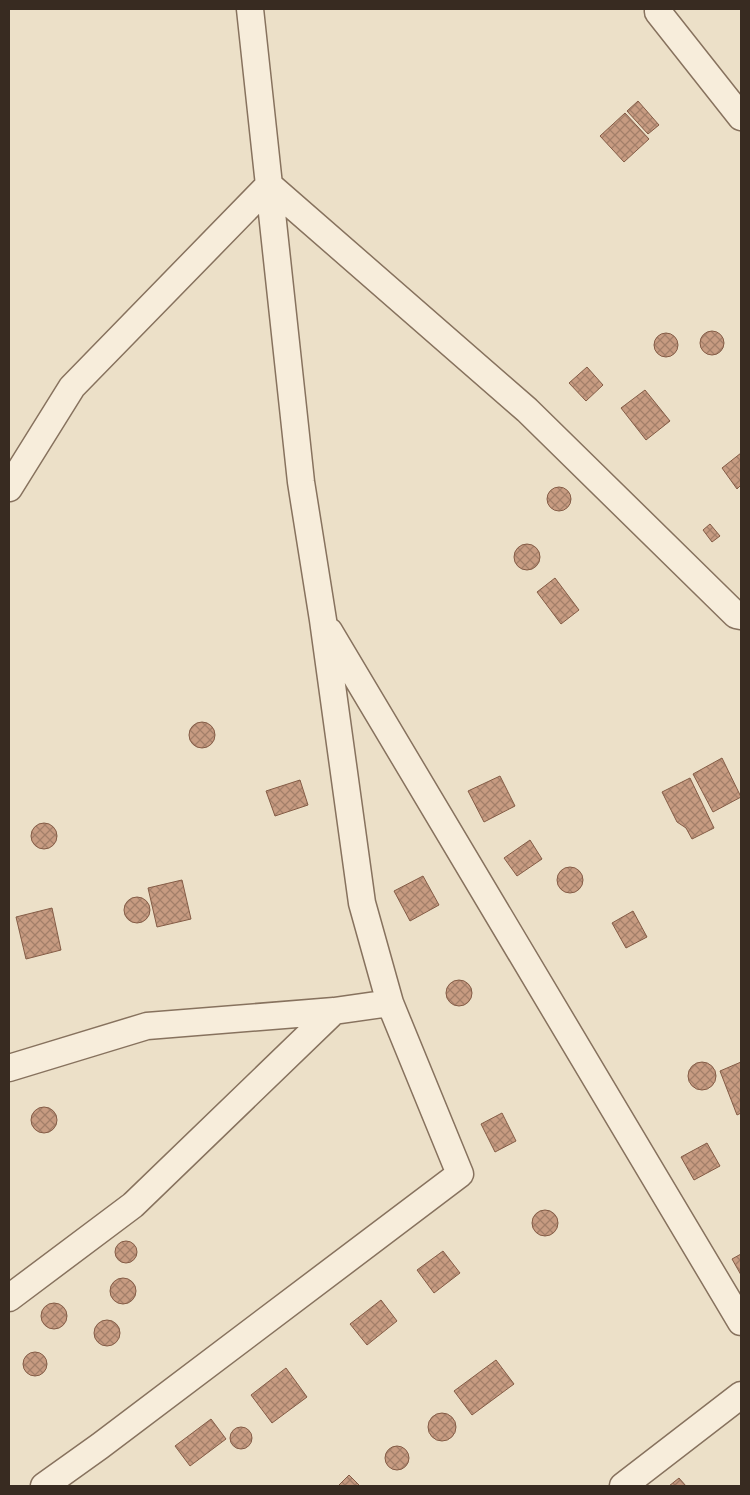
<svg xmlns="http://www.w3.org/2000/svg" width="750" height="1495" viewBox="0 0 750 1495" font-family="'Playfair Display',serif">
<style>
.building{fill:url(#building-cross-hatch);stroke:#845c46}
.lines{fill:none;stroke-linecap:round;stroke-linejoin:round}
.street-casing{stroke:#87725e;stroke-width:29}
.street{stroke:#f7eddb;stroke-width:26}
</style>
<defs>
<pattern id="building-cross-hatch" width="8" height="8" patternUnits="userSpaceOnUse" patternTransform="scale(1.25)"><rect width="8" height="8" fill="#c79b81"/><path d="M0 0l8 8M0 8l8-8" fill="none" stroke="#a37f69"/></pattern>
</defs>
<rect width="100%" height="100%" fill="#ece0c8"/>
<!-- building -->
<path class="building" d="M638 101 659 125 648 134 627 111Z
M625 113 649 139 624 162 600 136Z
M700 343a12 12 0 1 1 24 0a12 12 0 1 1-24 0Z
M654 345a12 12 0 1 1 24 0a12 12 0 1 1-24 0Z
M587 367 603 385 586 401 569 383Z
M645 390 670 421 646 440 621 408Z
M741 453V485L737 489 722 468Z
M547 499a12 12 0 1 1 24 0a12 12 0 1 1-24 0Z
M710 524 720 536 712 542 703 530Z
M514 557a13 13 0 1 1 26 0a13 13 0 1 1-26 0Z
M555 578 579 610 561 624 537 592Z
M189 735a13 13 0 1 1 26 0a13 13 0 1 1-26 0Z
M722 758 741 797 713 812 693 774Z
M500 776 515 806 484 822 468 791Z
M690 778 714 828 692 839 686 828 677 822 662 792Z
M300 780 308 805 275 816 266 791Z
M31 836a13 13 0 1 1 26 0a13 13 0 1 1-26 0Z
M530 840 542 859 517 876 504 858Z
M557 880a13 13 0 1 1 26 0a13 13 0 1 1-26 0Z
M423 876 439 905 410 921 394 891Z
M182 880 191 919 157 927 148 888Z
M124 910a13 13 0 1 1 26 0a13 13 0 1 1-26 0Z
M52 908 61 950 26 959 16 917Z
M633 911 647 937 626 948 612 923Z
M446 993a13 13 0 1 1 26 0a13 13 0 1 1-26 0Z
M688 1076a14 14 0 1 1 28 0a14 14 0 1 1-28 0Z
M741 1062V1113L737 1115 720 1071Z
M31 1120a13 13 0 1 1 26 0a13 13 0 1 1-26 0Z
M502 1113 516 1141 495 1152 481 1124Z
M707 1143 720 1166 694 1180 681 1157Z
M532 1223a13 13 0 1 1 26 0a13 13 0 1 1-26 0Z
M115 1252a11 11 0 1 1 22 0a11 11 0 1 1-22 0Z
M443 1251 460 1273 434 1293 417 1270Z
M741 1254V1275L732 1259Z
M110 1291a13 13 0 1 1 26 0a13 13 0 1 1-26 0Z
M381 1300 397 1321 367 1345 350 1324Z
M41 1316a13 13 0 1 1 26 0a13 13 0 1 1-26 0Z
M94 1333a13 13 0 1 1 26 0a13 13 0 1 1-26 0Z
M23 1364a12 12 0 1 1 24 0a12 12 0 1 1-24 0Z
M496 1360 514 1384 472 1415 454 1391Z
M286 1368 307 1397 272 1423 251 1395Z
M428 1427a14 14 0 1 1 28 0a14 14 0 1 1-28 0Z
M211 1419 226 1439 190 1466 175 1446Z
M230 1438a11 11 0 1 1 22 0a11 11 0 1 1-22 0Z
M385 1458a12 12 0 1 1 24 0a12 12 0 1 1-24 0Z
M349 1475 360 1486H338Z
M679 1478 686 1486H669Z"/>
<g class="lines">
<!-- street casing -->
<g class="street-casing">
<path id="street" d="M658 9V12L741 117
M9 488 72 387 269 185 527 410 736 615 741 616
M329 631 741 1322
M9 1068 147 1026 334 1011 390 1003
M9 1298 133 1205 334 1011
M44 1486 100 1446 460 1174 390 1003 362 903 323 620 301 482 250 9
M623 1486 741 1395"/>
</g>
<!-- street -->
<use href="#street" class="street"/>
</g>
<!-- border -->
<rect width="750" height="1495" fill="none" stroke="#382b21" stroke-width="20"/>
</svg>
